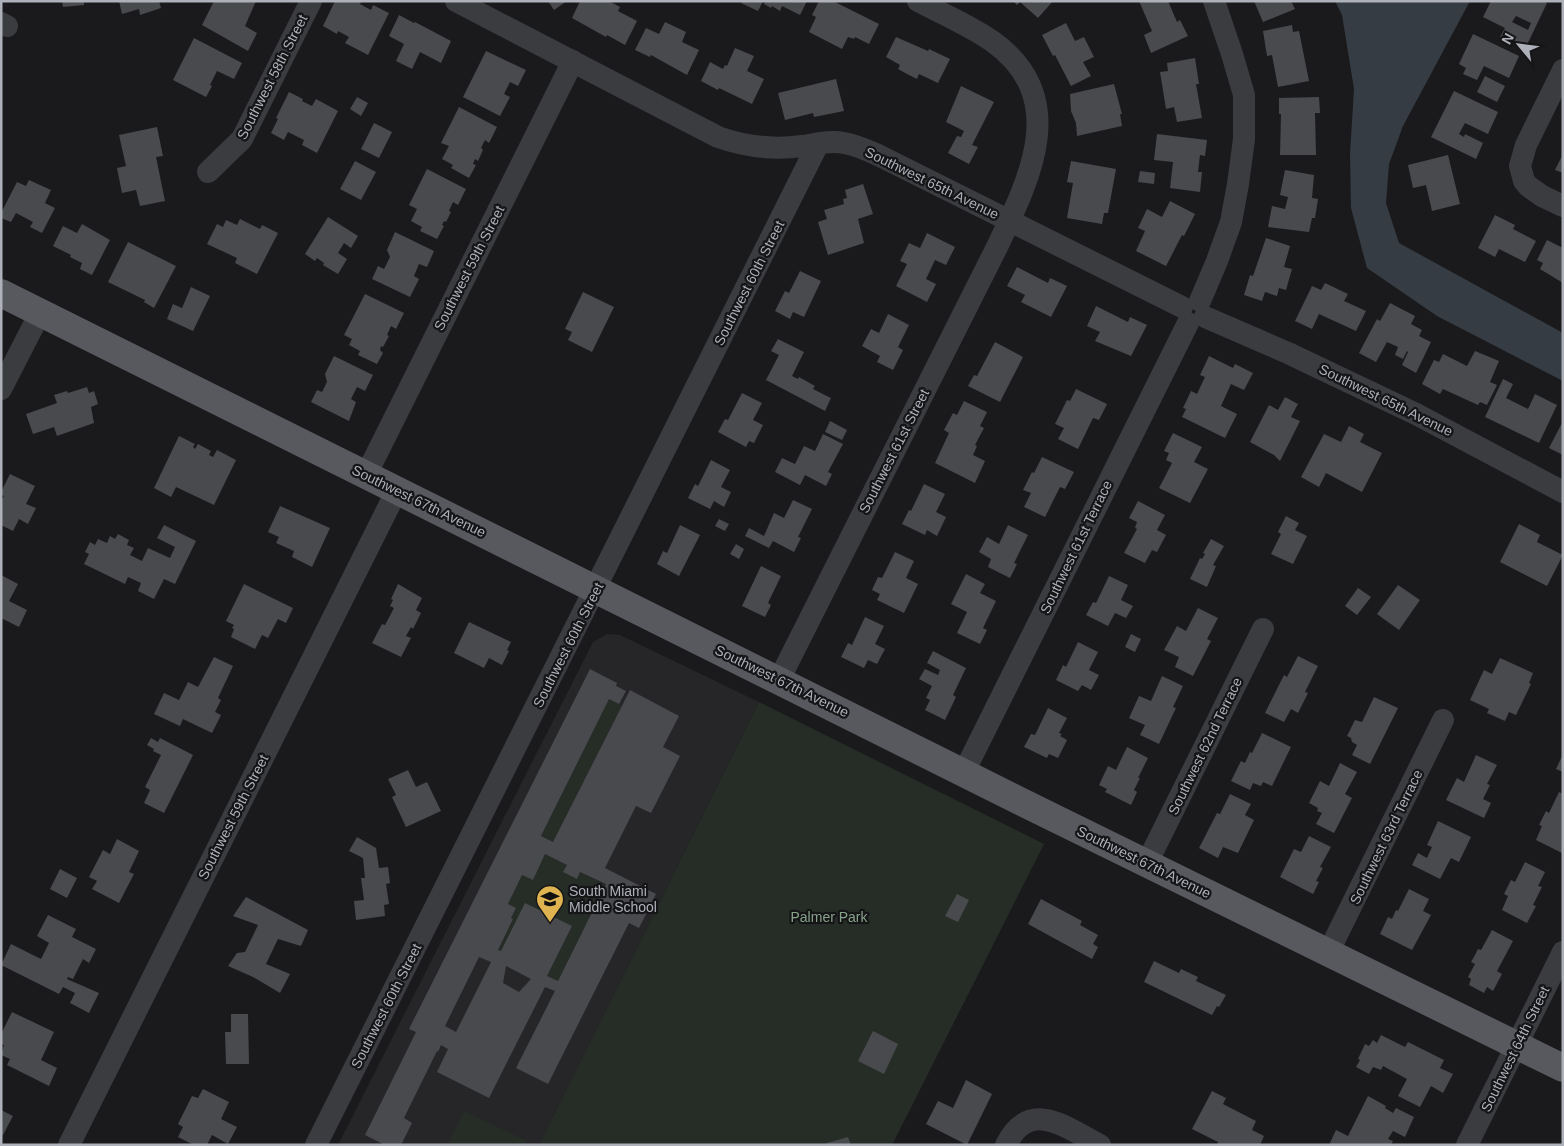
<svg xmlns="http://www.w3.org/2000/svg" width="1564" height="1146" viewBox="0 0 1564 1146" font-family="Helvetica,sans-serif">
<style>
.built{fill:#262629}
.green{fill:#262d27}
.water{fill:#353c43}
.building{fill:#494a4e;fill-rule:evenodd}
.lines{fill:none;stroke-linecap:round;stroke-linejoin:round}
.minor{stroke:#3b3c40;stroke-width:22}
.major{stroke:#58595f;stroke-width:28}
.labels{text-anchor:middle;stroke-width:4.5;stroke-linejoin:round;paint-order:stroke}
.street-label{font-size:14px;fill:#aeb1ba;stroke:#151517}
.poi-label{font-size:14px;fill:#aeb1ba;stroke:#151517;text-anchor:start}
.park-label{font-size:14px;fill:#87a28a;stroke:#151517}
</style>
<rect width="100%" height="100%" fill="#1a1a1c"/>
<!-- built -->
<path class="built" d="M607 634 620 635 759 702 539 1145H338L593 642Z"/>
<!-- green -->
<path class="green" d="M609 699 622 706 553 842 541 836Z
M759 702 1044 844 892 1145H539Z
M545 854 567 865 564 872H580L606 884 558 981 547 976 572 927 501 951 498 950 513 919 511 918 516 908 508 904 522 875 533 880Z
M464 1111 527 1141 525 1145H448Z"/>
<!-- water -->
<path class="water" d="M1335 1H1470L1403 126 1389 164 1386 203 1399 243 1563 333V381L1437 316 1367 268 1351 208 1350 154 1354 89 1342 15Z"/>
<!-- building -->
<path class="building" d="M62 1H84V5L63 7Z
M119 1H159L161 8 140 15 139 9 122 14Z
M214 1H256L245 26 257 33 248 51 202 25Z
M335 1H359L361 2 360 4 371 10 373 5 389 13 368 55 345 43 349 37 338 31 337 34 323 26Z
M548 1H567L554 10Z
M580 1H609L620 7 618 11 637 21 625 45 607 35 606 37 572 18Z
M742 1H763L758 11 741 3Z
M765 1H807L800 15 782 6 780 11 772 6 771 8 764 4Z
M819 1H833L879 24 869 44 855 37 854 39 848 37 842 49 809 32 816 17 812 15Z
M1013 1H1053L1038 18 1020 2 1017 5Z
M1139 1H1168L1177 22 1180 20 1188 36 1151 53 1144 35 1152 31Z
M1254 1H1291L1295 9 1263 22Z
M1491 1H1543L1547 3 1525 49 1500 37 1505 28 1483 17ZM1516 16 1531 23 1528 30 1512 22Z
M399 15 414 23 415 22 451 41 441 63 420 52 412 69 396 61 404 44 389 36Z
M665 22 686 32 682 42 699 50 687 75 651 55 650 57 635 50 646 28 659 34Z
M1066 23 1075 41 1084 37 1094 57 1083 62 1091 76 1071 86 1055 55 1053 56 1042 35Z
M1292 25 1293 32 1299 31 1309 81 1278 87 1272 55 1267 56 1263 31Z
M1473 34 1519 56 1509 78 1484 66 1477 80 1463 74 1466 68 1459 64Z
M896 37 928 51 929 49 950 59 938 83 919 74 917 79 907 74 898 69 900 65 886 57Z
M194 38 242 63 234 79 217 71 210 85 212 86 206 97 173 80Z
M735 48 754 56 747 71 764 79 752 104 719 88 718 90 701 81 710 62 723 69 725 65 727 66Z
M486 51 526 70 518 86 510 82 504 94 510 97 500 116 463 97Z
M1195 58 1199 84H1196L1202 118 1177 122 1174 107 1166 109 1160 72 1168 71 1167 63Z
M1485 76 1505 86 1497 102 1477 92Z
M836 79 844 111 814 117 813 113 785 120 778 93Z
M1114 84 1122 114H1120L1122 126 1077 136 1076 123 1071 111 1070 94Z
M961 86 994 102 972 145 978 147 969 164 948 153 957 136 961 137 964 131 946 122Z
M1454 91 1498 112 1488 134 1465 123 1459 134 1464 137 1465 134 1483 143 1476 159 1431 137Z
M289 92 303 99 302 101 312 106 316 99 338 111 317 153 302 145 304 140 288 132 284 140 271 133 278 119 276 118Z
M357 97 368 103 361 116 350 109Z
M1319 97 1320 113H1315L1316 155H1280L1281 114H1279V98Z
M459 107 497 127 489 143 485 140 481 148 483 150 478 161 475 159 473 164 476 165 469 178 451 168 453 165 442 159 449 146 441 143Z
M374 123 392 132 379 158 361 149Z
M157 127 163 156 156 157 165 201 140 206 136 190 122 193 117 168 126 166 119 135Z
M1157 134 1207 140 1205 156 1200 155 1198 172H1202L1200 192 1170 188 1173 162 1154 160Z
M1563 154V173L1555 170Z
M1448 155 1460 204 1432 211 1426 185 1413 188 1408 165Z
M355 161 376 172 361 200 340 189Z
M1071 161 1116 169 1108 213H1104L1102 224 1067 218 1073 183 1067 182Z
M427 169 466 189 458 205 453 202 449 211 451 212 446 222 444 221 442 225 444 226 437 239 420 231 422 227 411 221 417 209 409 205Z
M1285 170 1314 175 1312 198 1318 199 1315 218H1312L1309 232 1268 227 1272 206 1285 209 1288 197 1280 195Z
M1140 171 1155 173 1154 184 1138 182Z
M29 180 51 190 45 203 55 208 42 233 30 227 33 222 16 213 11 222 1 218V213L17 182 26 186Z
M863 184 873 214 858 219 864 243 828 255 818 222 827 219 824 210 844 204 843 199 847 198 845 190Z
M1170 201 1195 214 1184 236 1182 235 1166 266 1136 251 1145 231 1138 228 1147 209 1162 217Z
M1495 215 1515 225 1513 229 1536 241 1525 262 1499 249 1495 257 1478 248Z
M328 217 358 236 351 248 344 243 338 253 347 259 338 274 323 265 324 263 317 258 315 261 305 254Z
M240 219 260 229 262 225 278 233 257 274 235 263 237 258 207 244 217 224 223 227 226 220 237 225Z
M82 224 110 240 92 275 80 269 82 263 70 257 71 255 53 246 63 226 77 233Z
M395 232 434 251 427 267 419 264 414 276 419 279 410 297 372 279 378 266 384 269 390 257 387 250Z
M927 233 955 247 946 265 935 260 926 279 936 284 927 302 896 286 907 264 900 261 909 243 920 248Z
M1266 238 1290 246 1284 267 1292 269 1286 290 1279 288 1277 296 1265 292 1262 301 1244 295 1250 275 1253 276Z
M1547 240 1563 248V283L1540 269 1543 263 1537 260Z
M128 242 176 266 154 308 144 302 145 300 108 282Z
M1017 267 1048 283 1050 278 1067 286 1051 317 1021 302 1025 295 1007 286Z
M800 271 821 281 804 317 793 312 790 319 775 311 785 291 789 293Z
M1325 283 1348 294 1344 301 1366 311 1356 331 1319 314 1312 329 1295 321 1312 286 1321 290Z
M191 287 210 296 193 331 167 319 173 304 182 308Z
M583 292 614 307 592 352 568 340 572 332 565 329Z
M365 294 404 313 396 329 391 326 387 335 389 336 383 347 381 346 380 350 383 353 377 364 358 355 360 351 349 345 352 339 344 335Z
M1390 303 1415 316 1411 324 1422 330 1419 336 1431 342 1416 373 1402 365 1408 352 1407 351 1403 359 1395 355 1398 347 1387 342 1376 362 1359 353 1377 319 1380 321Z
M1096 306 1128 322 1130 317 1147 325 1131 356 1095 341 1100 332 1087 326Z
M888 314 909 325 898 347 903 350 893 370 877 362 880 356 862 346 871 329 879 333Z
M778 339 804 352 792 376 798 379 799 377 815 386 813 389 831 398 825 411 766 380 779 355 771 351Z
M995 342 1023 357 1000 402 968 386 974 375 977 376Z
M1475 351 1499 361 1490 382 1497 385 1487 405 1480 402 1478 405 1443 389 1440 394 1422 384 1434 360 1439 362 1443 354 1467 366Z
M334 356 373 375 365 391 357 387 351 399 356 402 349 421 311 402 317 390 322 392 327 382 325 374Z
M1209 356 1233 368 1235 364 1253 373 1244 390 1231 384 1221 406 1237 414 1225 438 1182 417 1186 409 1183 408 1191 391 1197 394 1205 377 1200 375Z
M1503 379 1513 384 1506 398 1528 409 1535 394 1557 405 1539 443 1485 417Z
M87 387 89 393 94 391 98 404 91 407 94 423 57 436 54 427 33 434 26 414 57 403 54 395 67 391 68 393Z
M1076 389 1107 404 1099 420 1093 418 1078 449 1058 439 1064 428 1055 424 1067 400 1070 401Z
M742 393 762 403 753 420 763 425 754 443 749 441 746 447 718 432 725 419 728 420Z
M1285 397 1298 404 1291 417 1300 421 1280 461 1274 455 1250 442 1269 405 1278 410Z
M964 401 987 412 980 426 984 428 975 445 977 446 973 455 985 461 975 483 935 463 949 433 944 430 953 413 957 415Z
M830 421 847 430 842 440 825 432Z
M1563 421V455L1549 448Z
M1349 426 1364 434 1360 442 1382 453 1362 492 1326 473 1319 487 1301 477 1324 434 1341 442Z
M1173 433 1202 447 1194 462 1208 469 1190 503 1159 488 1172 463 1166 460 1169 453 1164 451Z
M823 434 843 444 828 472 832 474 826 486 805 475 800 485 775 472 782 458 795 464 804 446 815 451Z
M179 436 195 444 193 447 195 449 198 444 211 451 209 455 213 457 217 450 236 460 214 505 176 487 171 497 154 488Z
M1042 457 1074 472 1065 489 1060 487 1045 517 1024 507 1031 493 1023 490 1032 472 1034 473Z
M711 460 730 470 721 487 731 492 724 507 714 501 710 509 688 498 695 484 698 486Z
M10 474 35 486 26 504 36 508 28 524 19 519 13 531 1 525V501L4 496 1 495V492Z
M924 484 945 494 936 512 946 517 937 536 927 530 925 535 902 524 909 510 911 511Z
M793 500 812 509 798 537 801 538 794 552 773 541 769 548 745 536 749 528 764 536 774 513 784 518Z
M1138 501 1165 515 1157 530 1166 535 1157 552 1152 550 1145 563 1124 553 1137 529 1135 528 1137 522 1129 518Z
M280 506 330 528 312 567 292 557 294 551 276 543 279 537 268 532Z
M1286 516 1299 523 1295 530 1307 536 1293 564 1271 554 1281 534 1278 532Z
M719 519 729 524 725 531 715 526Z
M1519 524 1540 535 1537 542 1563 555 1547 586 1500 562Z
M164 525 196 541 175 584 164 579 154 599 138 591 141 583 128 577 125 584 84 564 89 554 85 552 90 542 95 545 98 539 107 543 110 536 115 539 118 534 129 540 127 545 134 548 130 555 142 561 148 548 170 558 175 547 157 538Z
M680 525 700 535 679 576 657 564 663 551 667 553Z
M1008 525 1028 535 1014 563 1017 564 1010 578 988 567 991 559 979 552 987 537 999 544Z
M1211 539 1224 546 1213 565 1216 566 1207 587 1190 579 1200 558 1202 559 1205 554 1203 553Z
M736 544 744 549 739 559 730 554Z
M895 552 914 561 906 578 918 584 904 613 877 600 880 594 872 590 878 577 882 578Z
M761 566 781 576 768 603 771 605 765 617 742 606Z
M966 574 985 584 980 593 996 601 983 628 987 630 980 644 957 633 967 612 951 604Z
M1 575 18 584 9 601 27 610 19 627 1 618Z
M1109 576 1128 585 1121 600 1133 606 1126 618 1115 613 1108 626 1086 615 1093 602 1096 603Z
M244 584 293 608 286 623 278 619 268 638 262 635 255 649 231 637 234 629 232 628 234 625 226 621Z
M398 584 422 598 416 610 421 613 413 629 411 627 406 636 411 638 401 657 372 643 382 624 385 625 394 608 390 606 393 600 391 599Z
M1398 585 1420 600 1399 630 1377 614Z
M1358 588 1371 597 1357 615 1345 606Z
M1198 608 1218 618 1207 639 1211 641 1193 676 1175 667 1179 657 1164 650 1177 626 1186 631Z
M865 617 884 626 875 644 885 649 877 664 868 660 864 668 841 657 848 643 852 645Z
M469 622 511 642 507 650 509 651 502 665 489 658 484 668 454 653Z
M1131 634 1141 639 1135 652 1125 647Z
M1078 642 1098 652 1089 670 1099 675 1091 690 1082 685 1078 691 1056 680 1063 665 1066 667Z
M933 651 966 668 953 695 956 697 945 720 925 710 930 700 926 698 932 686 919 679 925 669 938 675 940 670 927 663Z
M1298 656 1318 666 1305 692 1308 693 1298 713 1291 709 1284 722 1265 713 1284 675 1287 677Z
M214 657 233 666 218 698 221 700 215 712 221 715 212 733 183 719 180 726 154 714 164 693 179 700 188 682 198 687Z
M1500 658 1533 673 1529 683 1531 684 1516 715 1509 712 1505 721 1487 713 1489 709 1470 700 1484 670 1492 674Z
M590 669 617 683 616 686 626 691 619 704 609 699 541 836 553 842 630 690 679 716 663 747 680 756 651 813 636 806 605 868 656 894 639 928 629 923 548 1084 516 1068 555 991 545 987 489 1098 437 1072 448 1049 441 1045 438 1052 437 1051 404 1118 412 1123 401 1145H385L365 1135 416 1032 409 1029ZM545 854 567 865 563 872 577 879 580 872 606 884 558 981 547 976 572 926 525 903 501 951 498 950 513 919 511 918 516 908 508 904 522 875 533 880ZM479 957 491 962 456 1032 445 1026ZM506 966 531 979 519 992 503 983Z
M1162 676 1183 686 1173 707 1176 708 1159 744 1140 735 1145 725 1129 718 1139 696 1151 701Z
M1374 697 1398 708 1370 764 1352 755 1357 745 1352 742 1351 738 1347 736 1355 720 1362 722Z
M1048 708 1067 718 1059 733 1062 734 1060 736 1067 740 1058 758 1049 754 1047 758 1024 747 1031 734 1035 735Z
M1262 733 1291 747 1272 786 1263 782 1261 786 1253 783 1250 790 1231 781 1241 761 1245 763 1250 752 1252 753Z
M151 738 158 742 160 738 193 755 164 813 144 803 150 790 145 787 161 755 153 751 154 749 147 745Z
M1127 747 1148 758 1138 778H1140L1134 790 1137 792 1131 805 1105 792 1107 789 1099 785 1108 766 1116 770Z
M1563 754V772L1556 769Z
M1476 755 1497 765 1487 784 1490 785 1483 799 1491 803 1484 818 1446 800 1457 778 1464 782Z
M1340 763 1357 772 1345 794 1352 798 1334 833 1316 824 1322 813 1317 811 1318 808 1309 803 1320 781 1329 786Z
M408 770 416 787 427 782 441 811 406 827 392 797 396 795 388 779Z
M1559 792 1563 794 1562 853 1536 840 1542 826 1539 825 1546 811 1549 813Z
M1230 794 1251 804 1245 815 1254 820 1238 853 1223 847 1218 858 1199 848 1217 813 1220 814Z
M1438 821 1471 837 1459 862 1451 858 1440 879 1412 865 1418 853 1427 858 1432 847 1427 845Z
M1309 836 1331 847 1320 867 1323 868 1316 881 1319 882 1313 894 1280 877 1294 849 1301 852Z
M357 837 376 848 379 868 388 867 390 883 386 884 389 904 384 905 385 916 356 920 354 901 364 900 361 878H365L363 858 349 851Z
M117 839 139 851 129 872 134 874 119 903 92 889 97 881 89 877 103 850 110 854Z
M1525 862 1545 872 1538 886 1542 887 1533 905 1536 906 1527 923 1502 910 1508 896 1504 894 1511 880 1515 882Z
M60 869 77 878 67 898 50 889Z
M1409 889 1429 899 1423 911 1431 915 1412 950 1380 934 1388 917 1392 919 1396 910 1398 911Z
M957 894 969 900 958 922 945 916Z
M246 897 308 930 301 946 278 939 266 964 290 974 280 993 253 977 228 966 237 953 245 952 258 925 233 916Z
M1041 899 1082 921 1080 925 1098 935 1093 944 1098 947 1092 959 1028 924Z
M48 915 76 929 72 937 96 949 89 963 83 959 73 979 68 977 67 979 99 993 89 1013 70 1003 75 993 63 987 59 994 1 965 11 944 41 959 49 943 37 936Z
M1492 930 1513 941 1497 971 1502 974 1493 991 1487 987 1484 993 1469 985 1471 979 1468 977 1475 964 1471 962 1475 955 1478 949 1481 950Z
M1154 961 1179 973 1181 969 1198 977 1196 981 1226 995 1219 1007 1217 1006 1212 1015 1144 982Z
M12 1012 54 1032 41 1060 57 1068 49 1086 7 1065 10 1059 1 1055 4 1045 1 1044V1034Z
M231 1014H248L249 1064H226L225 1032H231Z
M873 1031 898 1044 884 1074 858 1061Z
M1381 1035 1405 1047 1408 1042 1444 1060 1440 1068 1453 1074 1443 1093 1431 1086 1420 1107 1398 1096 1407 1079 1383 1066 1381 1070 1373 1067 1369 1074 1356 1067 1360 1060 1358 1059 1365 1044 1369 1046 1373 1040 1377 1043Z
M966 1080 992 1094 967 1145 926 1124 938 1101 953 1108Z
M203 1089 229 1102 221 1119 237 1127 228 1144 212 1135 207 1145H194L178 1137 183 1127 178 1124 192 1096 198 1098Z
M1212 1091 1226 1098 1223 1104 1256 1121 1252 1130 1264 1136 1260 1145H1217L1218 1142 1192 1129Z
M1368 1096 1386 1106 1385 1108 1393 1113 1396 1108 1414 1117 1405 1137 1393 1131 1388 1139 1393 1141 1391 1145H1329L1336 1130 1348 1136Z
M1 1110 13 1116 3 1135H1Z
M848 1137 851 1145H826L827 1143Z"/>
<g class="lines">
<!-- minor -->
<path class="minor" d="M456 1 718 137C746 147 773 150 802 146 816 144 830 140 844 143 857 145 869 151 880 156L1182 307
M1 23 7 26
M1563 70 1526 145 1520 166 1524 181 1528 186 1542 196 1563 206
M208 172 242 139 311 1
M1200 301 1217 261 1231 222 1238 184 1244 139V95L1232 54 1214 1
M1205 317 1288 353 1416 414 1563 492
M1 389 40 313
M366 475 573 61
M779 680 997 247C1030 178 1071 97 992 41 969 25 943 14 918 1
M964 772 1188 323
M1147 863 1263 629
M1328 953 1443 720
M69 1145 397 490
M316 1145 818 144
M1006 1145C1030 1097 1066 1128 1100 1145
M1467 1145 1563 952"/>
<!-- major -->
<path class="major" d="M1 293 1036 809 1563 1068"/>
</g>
<!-- icons -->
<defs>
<g id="school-pin" transform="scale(1.4375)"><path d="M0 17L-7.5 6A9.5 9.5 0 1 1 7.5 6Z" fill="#deb350" stroke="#151517"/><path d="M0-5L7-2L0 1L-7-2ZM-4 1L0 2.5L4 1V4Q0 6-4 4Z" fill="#111"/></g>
</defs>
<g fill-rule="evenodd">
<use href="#school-pin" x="550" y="899"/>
</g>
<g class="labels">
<!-- street labels -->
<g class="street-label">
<text transform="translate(272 77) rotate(-63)" y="5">Southwest 58th Street</text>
<text transform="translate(932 183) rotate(26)" y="5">Southwest 65th Avenue</text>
<text transform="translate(469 268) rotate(-63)" y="5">Southwest 59th Street</text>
<text transform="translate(749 283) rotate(-63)" y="5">Southwest 60th Street</text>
<text transform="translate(1386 400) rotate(26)" y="5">Southwest 65th Avenue</text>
<text transform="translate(894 451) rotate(-63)" y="5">Southwest 61st Street</text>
<text transform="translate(419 501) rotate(26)" y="5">Southwest 67th Avenue</text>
<text transform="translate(1076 547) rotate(-64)" y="5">Southwest 61st Terrace</text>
<text transform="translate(568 645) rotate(-63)" y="5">Southwest 60th Street</text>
<text transform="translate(782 681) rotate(26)" y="5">Southwest 67th Avenue</text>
<text transform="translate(1205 746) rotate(-64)" y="5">Southwest 62nd Terrace</text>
<text transform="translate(233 817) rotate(-63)" y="5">Southwest 59th Street</text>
<text transform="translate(1386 837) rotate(-64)" y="5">Southwest 63rd Terrace</text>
<text transform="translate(1144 862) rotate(26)" y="5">Southwest 67th Avenue</text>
<text transform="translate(386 1006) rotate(-63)" y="5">Southwest 60th Street</text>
<text transform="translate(1515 1049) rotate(-64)" y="5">Southwest 64th Street</text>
</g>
<!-- poi labels -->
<g class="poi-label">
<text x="569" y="896">South Miami<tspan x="569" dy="16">Middle School</tspan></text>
</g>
<!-- park labels -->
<g class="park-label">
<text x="829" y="922">Palmer Park</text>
</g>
</g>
<!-- border -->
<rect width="1564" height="1146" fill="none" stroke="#aeb1ba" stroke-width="5"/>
<!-- north arrow -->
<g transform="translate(1519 45) rotate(299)" stroke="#151517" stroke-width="4" paint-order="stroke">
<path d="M0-4L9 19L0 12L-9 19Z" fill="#aeb1ba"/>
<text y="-8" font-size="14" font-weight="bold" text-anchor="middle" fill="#aeb1ba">N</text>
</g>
</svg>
